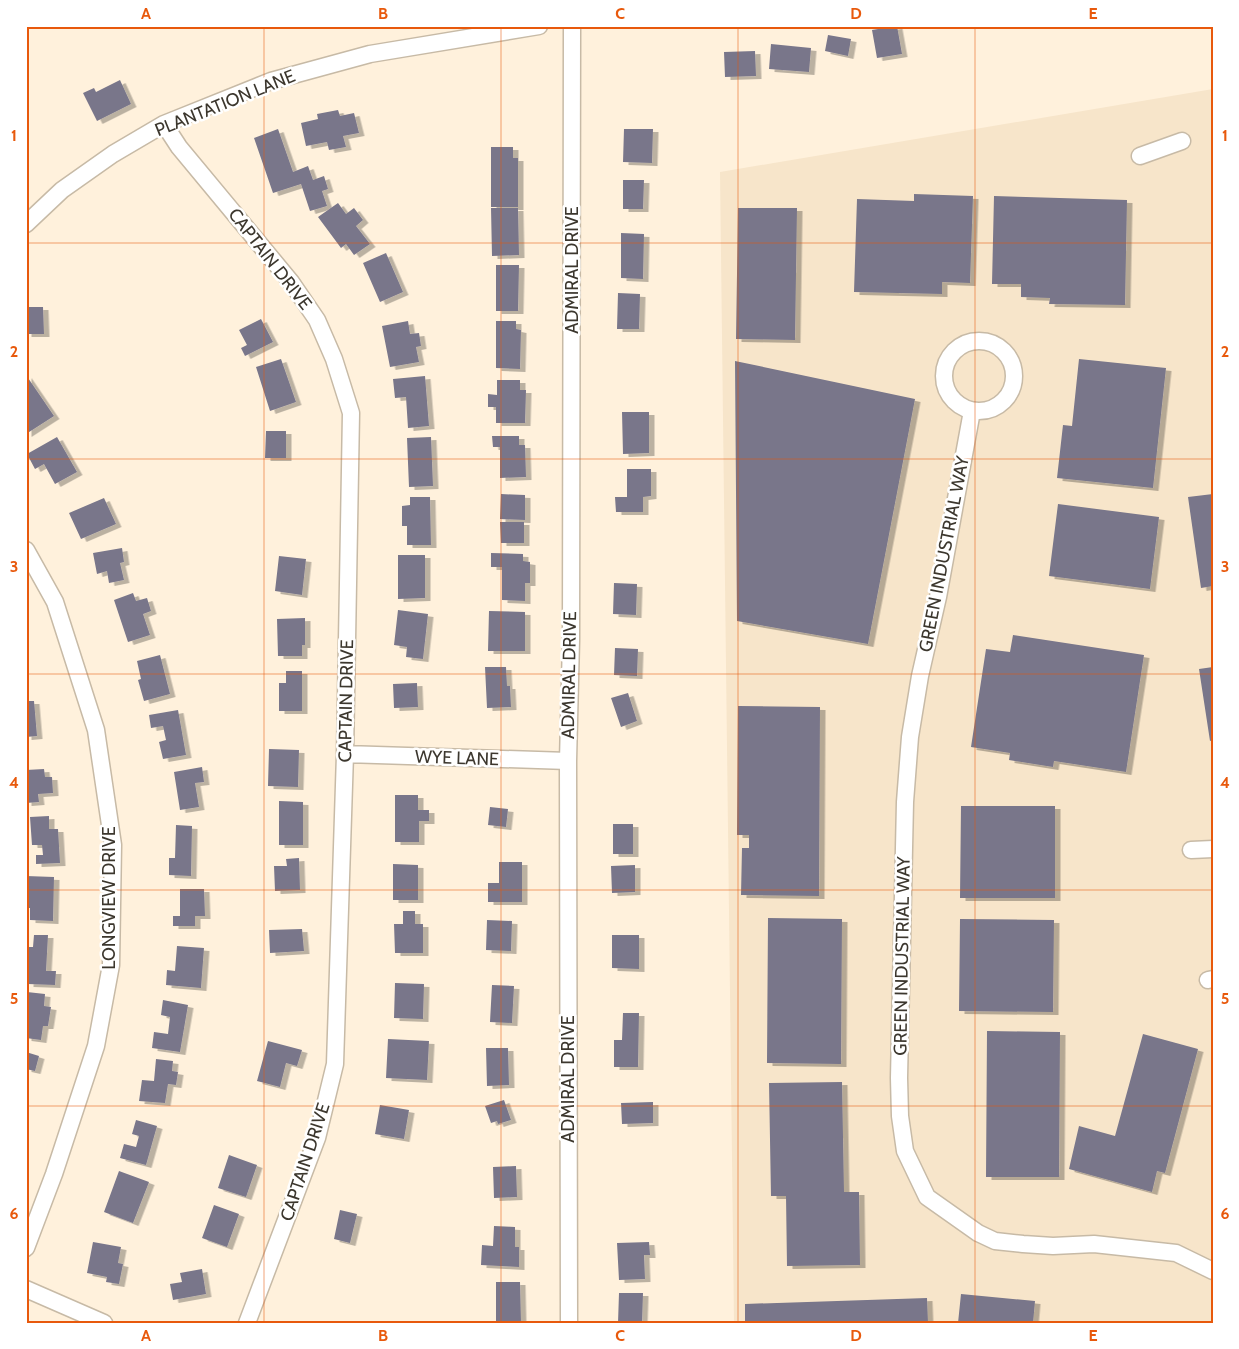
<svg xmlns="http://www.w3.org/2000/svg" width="1239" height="1349" viewBox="0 0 1239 1349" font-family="Cabin,sans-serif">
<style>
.built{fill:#f7e5ca}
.building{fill:#79768a;filter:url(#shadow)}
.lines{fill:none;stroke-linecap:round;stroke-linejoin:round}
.minor-casing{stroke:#c7baa6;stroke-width:19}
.minor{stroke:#fff;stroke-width:16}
.grid{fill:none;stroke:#e8590c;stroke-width:1;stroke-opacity:0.55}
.labels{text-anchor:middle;stroke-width:5;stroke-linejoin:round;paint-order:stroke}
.street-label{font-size:18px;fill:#3c372e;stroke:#fff}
.neatline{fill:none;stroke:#e8590c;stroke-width:2}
.grid-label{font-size:16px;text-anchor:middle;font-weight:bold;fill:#e8590c}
</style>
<defs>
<filter id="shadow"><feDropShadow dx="5.5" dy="3" stdDeviation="0" flood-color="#0004"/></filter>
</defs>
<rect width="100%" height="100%" fill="#fff1dc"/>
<!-- built -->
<path class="built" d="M1213 89V1323H734L720 172Z"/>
<!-- building -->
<path class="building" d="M896 26H897L902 54 877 58 872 30Z
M828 35 851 39 848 56 825 51Z
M771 44 811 48 809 72 769 69Z
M755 51 756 76 725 77 724 52Z
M120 80 131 104 97 121 83 93 94 88 96 92Z
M338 110 340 116 354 113 359 133 343 136 346 147 329 150 327 142 306 146 301 123 318 119 317 114Z
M278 129 293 172 308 166 313 180 324 176 328 189 322 191 327 206 310 211 301 184 273 193 254 138Z
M624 129H653L652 163 623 162Z
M491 147H513V158H518V207H491Z
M623 180H644L643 209H623Z
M914 194 973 196 970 283 942 282V294L854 292 857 199 914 201Z
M994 196 1127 200 1125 305 1049 304 1050 298 1021 297V284H992Z
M338 203 346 214 354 208 363 220 356 226 370 244 354 255 346 244 341 248 318 217Z
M491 208H518L519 255 492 256Z
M738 208H797L795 340 736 339Z
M621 233 644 234 643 279 621 278Z
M386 253 403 292 380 302 363 263Z
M496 265H519L518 311H496Z
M618 293 640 294 639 329H617Z
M26 307H43L44 334H26Z
M261 319 273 342 245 356 241 348 247 345 239 330Z
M408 321 410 334 419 333 421 346 416 347 419 362 390 367 382 326Z
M496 321H516V329L521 330 520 369 496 368Z
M281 359 296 402 270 411 256 367Z
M1079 359 1166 368 1153 488 1057 478 1063 425 1072 426Z
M735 361 915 399 868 644 737 621Z
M26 375 54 416 26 434V417L28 416 26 413Z
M425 376 429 426 408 428 406 397 395 398 393 379Z
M497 380H520V390H526L525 423H496V407H488V394L497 395Z
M622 412H649V453L623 454Z
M266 431H286V458H265Z
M492 436H519V445H525L526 477 500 478V447H493Z
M57 437 77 472 55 484 44 464 35 469 27 454Z
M431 437 433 486 409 487 407 438Z
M627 469H651V496L643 497V512H616L615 497H627Z
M501 494 525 495V520L500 519Z
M1213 494V586L1201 588 1188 497Z
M410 497H430L431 545H407V526H402V506L410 505Z
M104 498 116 524 81 539 69 513Z
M1058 504 1159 517 1150 589 1049 576Z
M500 522H524V543H501Z
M122 548 124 562 120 563 124 580 109 583 107 571 97 574 93 553Z
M491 553 523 554V561L530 562V583H525V601L502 600V567H491Z
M398 555H425V598L398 599Z
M279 556 306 559 302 595 275 591Z
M614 583 637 584 636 615 613 614Z
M133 593 136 601 147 598 151 611 143 614 150 635 128 642 114 600Z
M398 610 428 614 423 659 406 657 407 647 394 645Z
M489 611 525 612V651H488Z
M305 618V645H302V656H278L277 619Z
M1013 635 1144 655 1126 772 1054 761 1053 767 1009 760 1010 753 971 747 986 649 1010 652Z
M615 648 638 649 637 676 614 675Z
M160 655 170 694 144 701 138 680 141 679 137 661Z
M485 667H506L507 686H510L511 707 487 708Z
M1213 667V740L1210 741 1199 669Z
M286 671H302V711H279V683H286Z
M417 683 418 707 394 708 393 684Z
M628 693 637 721 621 727 611 698Z
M26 701H34L37 736 26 737Z
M738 706 820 707 819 896 741 895 742 848H749V835H737Z
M178 710 186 755 163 759 159 742 166 740 163 726 151 728 149 715Z
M269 749 299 750 298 787 268 786Z
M202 767 204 782 195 783 199 807 180 810 174 772Z
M44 769 45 777H52L53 793 38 794 39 802 26 803V770Z
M395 795H418V810H429V821H419V842H395Z
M279 801 303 802V845H279Z
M961 806H1055V898H960Z
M490 807 508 809 506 827 488 825Z
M49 816V829H58L60 863 36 864V855H43L42 845H32L30 817Z
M613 824H633V854H613Z
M176 825 192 826 191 876 169 875V858H175Z
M299 858 300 890 275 891 274 866H287L286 859Z
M499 862H522V902H488V883H499Z
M393 864 418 865V900H393Z
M635 865V892L612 893 611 866Z
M26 876 54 877 53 921 30 920V908H26Z
M180 889H204L205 916H195V926H173V916H180Z
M403 911H415V924H423V953H395L394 924H403Z
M768 918 842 919 841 1064 767 1063Z
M960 919 1054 920 1053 1012 959 1011Z
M487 920 512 921 511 951 486 950Z
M302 929 304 951 270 953 269 930Z
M34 935H48L46 971H56L55 985 28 984 29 964H26V947H33Z
M612 935H639V969L612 968Z
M177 946 204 948 201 988 166 985 167 970 175 971Z
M395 983 424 984 423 1019 394 1018Z
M492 985 514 986 512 1023 490 1022Z
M27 992 45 994 44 1006 51 1007 48 1026H43L41 1040 26 1038V1021L29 1007 26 1006Z
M163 1000 188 1005 180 1052 152 1048 154 1032 168 1034 170 1017 161 1015Z
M623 1013H639L638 1067H614V1040H622Z
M987 1031 1060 1032 1059 1177H986Z
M1143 1034 1198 1049 1165 1173 1157 1171 1152 1192 1069 1169 1079 1126 1115 1136Z
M388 1039 429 1041 427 1080 386 1078Z
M268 1041 302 1050 297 1066 286 1063 280 1087 257 1081Z
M486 1048H508L509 1085 487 1086Z
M26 1052 39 1056 35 1071 26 1069Z
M156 1059 173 1061 172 1071 178 1072 176 1085 168 1084 165 1103 139 1101 142 1080 154 1081Z
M842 1082 844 1192H859L860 1265 787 1266 786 1196H771L769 1083Z
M504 1100 511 1120 498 1124 497 1121 491 1123 485 1106Z
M653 1102V1123L622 1124 621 1103Z
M380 1105 409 1110 404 1139 375 1134Z
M136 1120 157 1126 146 1165 120 1158 124 1144 136 1147 139 1136 132 1134Z
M229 1155 257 1165 246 1197 218 1188Z
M516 1166 517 1197 494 1198 493 1167Z
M119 1171 149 1182 133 1223 104 1212Z
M214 1205 239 1214 227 1247 202 1238Z
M340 1210 357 1214 350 1243 334 1239Z
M494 1226 515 1227V1247H519V1267L481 1265 482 1245 493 1246Z
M93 1242 121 1247 118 1263 123 1264 119 1284 106 1282 107 1277 87 1273Z
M649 1242 650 1255H644L645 1279 619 1280 617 1243Z
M202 1269 206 1294 173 1300 170 1284 182 1282 180 1273Z
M496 1282H520L521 1323H496Z
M619 1293H643L642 1323H618Z
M961 1294 1035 1301 1033 1323H958Z
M927 1298 928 1323H745V1304Z"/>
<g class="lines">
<!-- minor casing -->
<g class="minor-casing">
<path id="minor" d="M164 124 179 147 291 282 317 320 334 359 351 413 345 754 335 1064 317 1138 247 1323
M1140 156 1182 141
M26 224 62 190 113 154 164 124 271 81 370 54 539 26
M944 376a35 35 0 1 1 70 0a35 35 0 1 1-70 0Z
M972 411 938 597 920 676 910 737 905 802 899 1078 900 1116 905 1151 927 1197 978 1233 995 1241 1023 1244 1053 1246 1094 1244 1176 1253 1213 1271
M26 550 55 602 96 730 113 845 111 965 96 1046 54 1174 26 1248
M345 754 568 761
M1191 850 1213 849
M1208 980 1213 979
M26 1289 104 1323
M569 1323 568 761 571 640 572 26"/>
</g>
<!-- minor -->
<use href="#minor" class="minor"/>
</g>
<!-- grid -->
<path class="grid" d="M264 26V1323M501 26V1323M738 26V1323M975 26V1323M26 243H1213M26 459H1213M26 674H1213M26 890H1213M26 1106H1213"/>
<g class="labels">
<!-- street labels -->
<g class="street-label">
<text transform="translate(225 103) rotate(-22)" y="6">PLANTATION LANE</text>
<text transform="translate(270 259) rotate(52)" y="6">CAPTAIN DRIVE</text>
<text transform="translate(572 270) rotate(-90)" y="6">ADMIRAL DRIVE</text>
<text transform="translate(944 554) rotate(-79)" y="6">GREEN INDUSTRIAL WAY</text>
<text transform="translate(569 675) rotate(-89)" y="6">ADMIRAL DRIVE</text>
<text transform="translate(346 701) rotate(-89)" y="6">CAPTAIN DRIVE</text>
<text transform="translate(457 758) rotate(2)" y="6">WYE LANE</text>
<text transform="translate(109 898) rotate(-90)" y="6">LONGVIEW DRIVE</text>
<text transform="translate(902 956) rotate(-89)" y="6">GREEN INDUSTRIAL WAY</text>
<text transform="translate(568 1079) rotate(-90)" y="6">ADMIRAL DRIVE</text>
<text transform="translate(305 1162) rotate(-72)" y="6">CAPTAIN DRIVE</text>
</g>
</g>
<!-- border -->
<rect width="1239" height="1349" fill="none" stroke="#ffffff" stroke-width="55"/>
<rect x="28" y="28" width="1184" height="1294" class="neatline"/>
<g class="grid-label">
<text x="146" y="19">A</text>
<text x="383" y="19">B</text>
<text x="620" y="19">C</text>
<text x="856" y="19">D</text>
<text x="1093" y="19">E</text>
<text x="14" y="141">1</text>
<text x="1225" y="141">1</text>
<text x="14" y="357">2</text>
<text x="1225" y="357">2</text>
<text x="14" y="572">3</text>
<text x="1225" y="572">3</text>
<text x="14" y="788">4</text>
<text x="1225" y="788">4</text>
<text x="14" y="1004">5</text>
<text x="1225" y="1004">5</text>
<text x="14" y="1219">6</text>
<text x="1225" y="1219">6</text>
<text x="146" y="1341">A</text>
<text x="383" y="1341">B</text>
<text x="620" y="1341">C</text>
<text x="856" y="1341">D</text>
<text x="1093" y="1341">E</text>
</g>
</svg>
